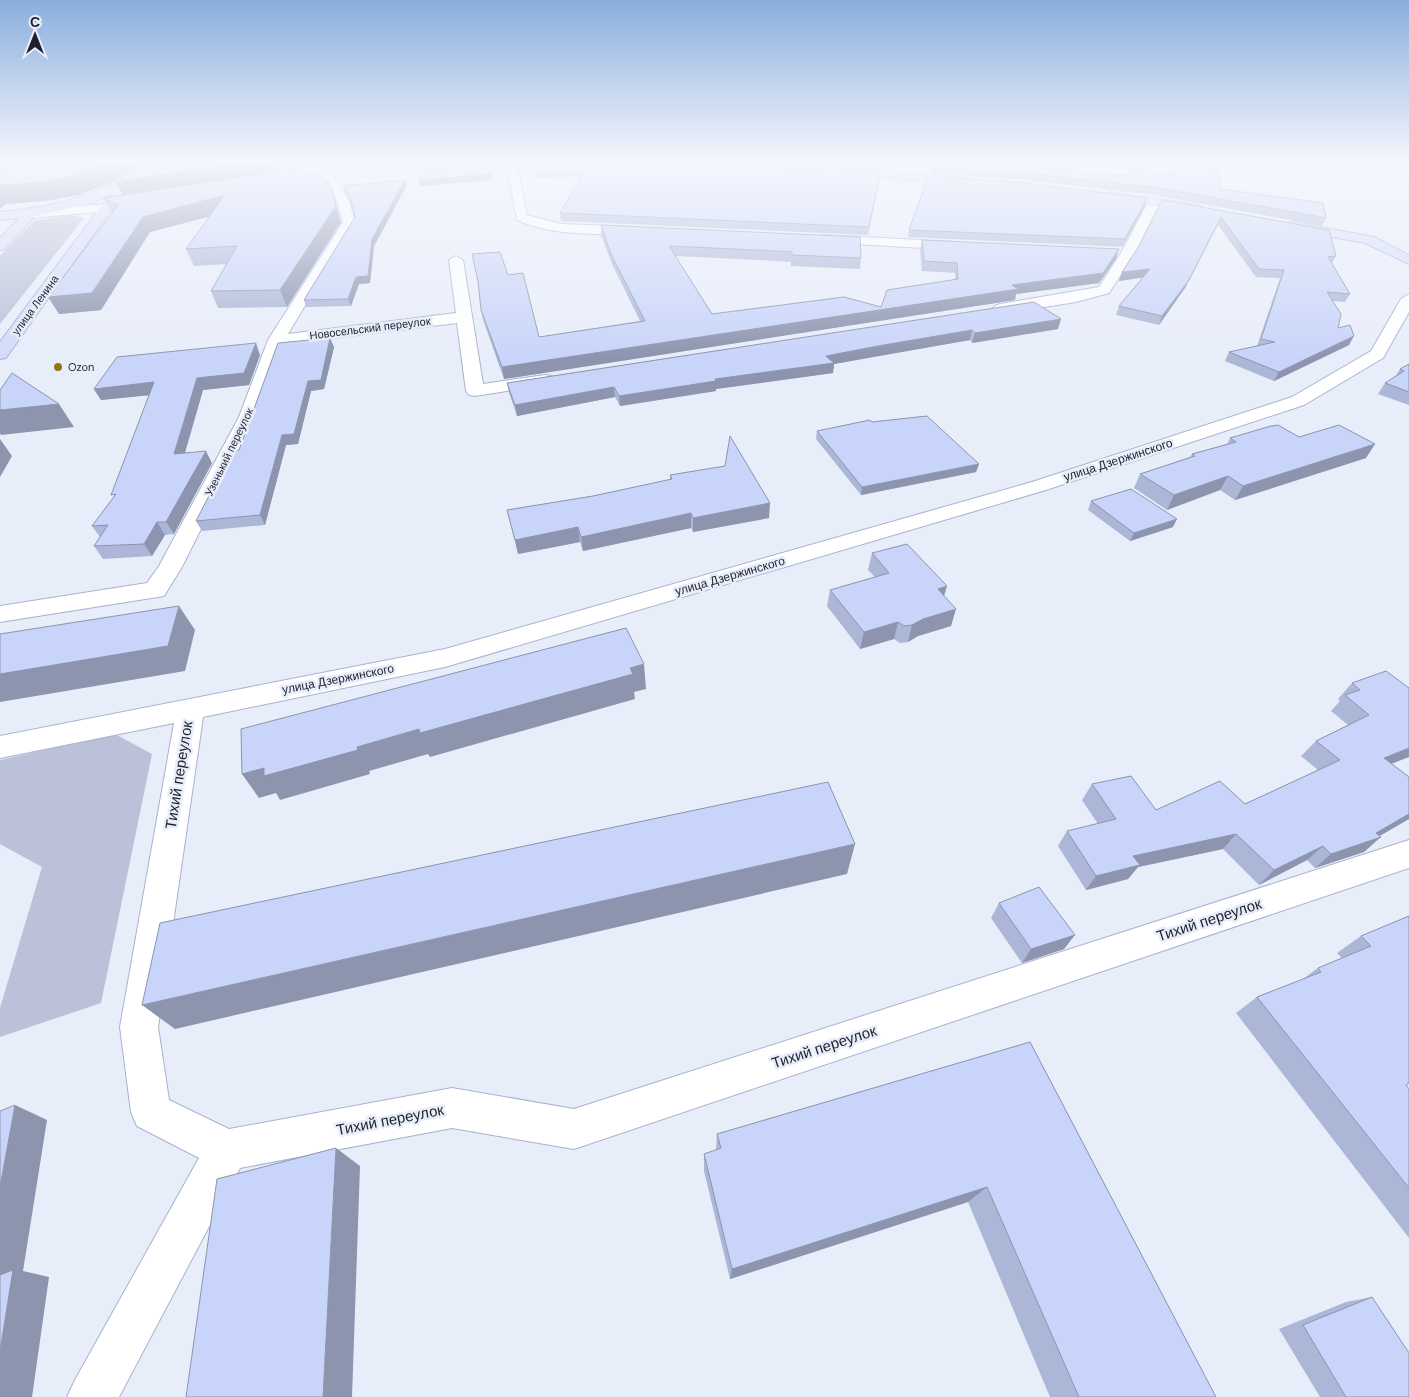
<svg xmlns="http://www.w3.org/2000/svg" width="1409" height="1397" viewBox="0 0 1409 1397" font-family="'DM Sans',sans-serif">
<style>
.green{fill:#bac1d8}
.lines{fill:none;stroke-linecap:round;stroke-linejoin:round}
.minor-casing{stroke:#a8b2d1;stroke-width:2}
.tertiary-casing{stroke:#a8b2d1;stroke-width:2}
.secondary-casing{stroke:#a8b2d1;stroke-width:2}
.minor{fill:#fff;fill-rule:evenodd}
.tertiary{fill:#fff;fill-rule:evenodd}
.secondary{fill:#d4dbf9;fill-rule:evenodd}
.wall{fill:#acb6d6}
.shaded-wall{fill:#8c94ae}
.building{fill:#c8d4f9;stroke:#8c94ae}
.poi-dot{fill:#90761b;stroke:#e8edfa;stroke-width:2}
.labels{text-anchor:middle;stroke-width:5;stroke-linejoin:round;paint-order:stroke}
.far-street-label{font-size:11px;fill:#1e212d;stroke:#e8edfa}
.far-poi-label{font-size:11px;fill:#1e212d;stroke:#e8edfa;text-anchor:start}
.street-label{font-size:12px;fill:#1e212d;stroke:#e8edfa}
.near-street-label{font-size:15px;fill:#1e212d;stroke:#e8edfa}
</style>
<rect width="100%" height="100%" fill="#e8edfa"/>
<!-- green -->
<path class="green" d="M71 215 84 218 0 324V256L34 221Z
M115 734 152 754 101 1003 0 1037V1008L42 867 0 844V760Z"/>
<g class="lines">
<!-- minor casing -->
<g class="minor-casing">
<path id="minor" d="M515 163 517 166 527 215 562 224 639 227 645 231 639 235C598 233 555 237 517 220L507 166 508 164Z
M325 171 329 172 349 201 355 222 288 334 456 313 449 260 456 256 463 260 483 384 545 375 551 376 554 380 551 384 475 396 469 395 466 391 457 323 283 344 257 417 182 567 164 596 0 622V606L147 583 159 566 239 417 268 340 343 222 337 201 319 174Z
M1155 197 1161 201 1135 253 1109 293 1076 302 1000 314 995 312 992 309 995 306 1000 304 1099 287 1121 253 1149 201Z
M824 235 958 242 965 246 958 250 819 242 817 239 819 236Z
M1409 294V312L1383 358 1304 405 1046 490 445 667 203 717 158 1027 169 1100 229 1129 452 1088 574 1109 1409 840V868L574 1149 452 1128 240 1168 119 1397H67L75 1380 199 1158 137 1126 131 1112 120 1027 174 723 0 758V736L445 649 1032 482 1292 397 1371 351 1401 299Z"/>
</g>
<!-- tertiary casing -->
<g class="tertiary-casing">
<path id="tertiary" d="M106 204 110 205 112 208 110 211 30 218 24 214 30 210Z"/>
</g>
<!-- secondary casing -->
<g class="secondary-casing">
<path id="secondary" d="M153 163H166L148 176 110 211 6 358 0 359V342L102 205 116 193 88 204 35 216 5 249 0 250V238L19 218 0 220V212C56 207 105 193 153 163Z
M502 163 574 164 569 167 325 177 277 183 271 180 277 177 325 171Z
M844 170 966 178 972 181 966 184 840 175 838 173Z
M1110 192 1199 205 1205 209 1199 213 1106 199 1104 196Z
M1293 222 1374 237 1409 255V264L1365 243 1288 229 1287 226 1288 223Z"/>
</g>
<!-- minor -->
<use href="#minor" class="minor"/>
<!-- tertiary -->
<use href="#tertiary" class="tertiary"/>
<!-- secondary -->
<use href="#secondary" class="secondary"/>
</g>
<!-- wall -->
<path class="wall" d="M0 163H277L276 164 278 171 341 222 287 307 218 308 211 291 227 264 194 266 186 249 210 216 150 232 101 310 59 314 112 213 103 198 122 195 119 179 79 195 45 201 6 204 0 209Z
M532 163 879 181 868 235 561 221 560 213 581 177 537 178 533 170Z
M756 163H883L881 171Z
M933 163H1009V165L1127 175 1129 169 1173 174 1176 165 1220 189 1326 218 1322 226 1155 195 1015 179 930 174Z
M405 180 407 185 374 246 370 283 359 284 351 306 306 307 304 300 355 217 350 200 345 192 343 186Z
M1147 198 1145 206 1122 247 908 237 909 230Z
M1162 200 1329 230 1336 256 1332 263 1350 294 1345 302 1333 301 1338 328 1349 345 1274 381 1225 361 1229 352 1257 346 1280 278 1256 277 1218 225 1185 288 1159 325 1116 315 1119 306 1143 277 1119 281 1122 272 1139 246Z
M601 225 861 258 860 269 791 266V262L777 261 675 256 712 314 881 307 955 279V273L922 271 920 250 922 240 1116 259 1099 283 1016 294 1015 300 504 379 483 320 481 310 478 284 472 254 508 275 539 337 640 321 612 264 601 235Z
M1034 302 1058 329 972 343 970 340 877 356 834 364 833 373 716 389V391L620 406 615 397 517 416 509 393 507 383Z
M330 338 334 347 324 389 311 391 298 444 286 445 265 525 202 531 196 521 239 450Z
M260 355 249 385 203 390 185 453 212 463 174 534 165 535 152 556 103 559 94 546 100 537 92 526 113 498 149 395 101 400 94 389Z
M1409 364V405L1378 394 1385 383 1395 377 1400 369Z
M872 422 979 464 976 472 861 495 816 439 817 431Z
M1299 437 1366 458 1235 500 1220 490 1167 510 1134 488 1140 474 1190 457 1192 454 1227 444 1230 438Z
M670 475 769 518 693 532 691 528 583 551 580 542 518 554 507 510 593 496 670 480Z
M1091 501 1173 527 1130 541 1088 510Z
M872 553 944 596 951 626 918 636 908 642 900 643 894 639 860 649 827 606 830 590 875 577 868 570Z
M1386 671 1392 764 1409 777V819L1380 836 1364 852 1315 868 1307 860 1259 885 1223 849 1138 867 1128 879 1086 890 1058 846 1067 831 1098 824 1082 800 1092 784 1156 810 1245 804 1318 770 1301 756 1316 741 1348 725 1331 711 1340 701 1338 699 1352 683Z
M999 903 1064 949 1022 963 991 918Z
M1409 916 1406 1085 1409 1089V1238L1236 1013 1257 997 1303 979 1318 968 1342 958 1337 953 1361 936Z
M1030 1042 1216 1397H1050L968 1202 730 1279 704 1171V1154L716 1150 717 1134Z
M1372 1297 1409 1397H1320L1279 1329 1346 1302Z"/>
<!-- shaded-wall -->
<path class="shaded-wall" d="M106 163H149L116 181 79 195 45 201 6 204 0 209V185Z
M240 163H277L276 164 280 176 125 200 116 182Z
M492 174 493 180 420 186 419 180Z
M405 180 407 185 374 246 370 283 359 284 351 306 348 299 372 239Z
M331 187 341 222 287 307 280 290Z
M225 195 231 211 150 232 101 310 59 314 48 297 143 217Z
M1147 198 1145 206 1122 247 1125 239Z
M1221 217 1185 288 1159 325 1162 316Z
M1119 249 1116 259 1099 283 1016 294 1015 300 504 379 502 367 1010 290 1012 285Z
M1150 269 1147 277 1119 281 1122 272Z
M1061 319 1058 329 972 343 975 333Z
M972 330 970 340 834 364 833 373 716 389V391L620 406 619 396 715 379 826 356 878 346Z
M1354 336 1349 345 1274 381 1279 372Z
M330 338 334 347 324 389 311 391 298 444 286 445 265 525 260 515 282 435 308 381Z
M256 343 260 355 249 385 203 390 181 466 174 454 197 378Z
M154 382 161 394 101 400 94 389Z
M614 387 615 397 517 416 515 405Z
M59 404 74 427 1 435 0 433V410Z
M0 439 12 456 0 477Z
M1375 444 1366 458 1235 500 1243 486Z
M206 451 212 463 174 534 166 522Z
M979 464 976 472 861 495 862 487Z
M1228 476 1220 490 1167 510 1174 495Z
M770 503 769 518 693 532V518Z
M691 513V528L583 551 581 537Z
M1177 519 1173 527 1130 541 1134 533Z
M157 522 165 535 152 556 144 544Z
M578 527 580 542 518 554 515 540Z
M947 586 942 603 938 589Z
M179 606 195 630 185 671 0 702V674Z
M956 609 951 626 918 636 908 642 912 625 923 619Z
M898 622 894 639 860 649 864 632Z
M644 664 646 689 634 692 635 699 430 757 428 754 369 771 370 774 280 800 276 793 259 798 242 774 264 768 357 747Z
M1409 748V757L1368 773 1384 758Z
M1409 814V819L1372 840 1381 837 1364 852 1315 868 1331 854 1376 833Z
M1236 834 1223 849 1138 867 1128 879 1086 890 1096 876 1133 856Z
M855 844 847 874 175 1029 142 1005Z
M1323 846 1307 860 1259 885 1274 870Z
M1075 935 1064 949 1022 963 1031 949Z
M15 1105 47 1120 23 1271 49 1277 32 1397H0V1187Z
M336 1148 360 1166 352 1397H323Z
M987 1187 968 1202 730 1279 732 1269Z"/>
<!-- building -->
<path class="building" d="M0 163H106L70 177 35 183 0 185Z
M139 163H240L116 182Z
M532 163H701L880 174 869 227 560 213 585 170 536 171Z
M852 163H882V165Z
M933 163H1009L1008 165 1128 176 1129 169 1175 174 1176 165 1219 169 1220 189 1323 203 1326 218 1158 188 1017 172 932 167Z
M490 166 492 174 419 180 427 169Z
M294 169 325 179 331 187 336 206 280 290 211 291 237 246 186 249 225 195 143 217 92 293 48 297 118 205 103 198Z
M928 177 1017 182 1147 198 1125 239 909 230Z
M405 180 372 239 368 276 356 277 348 299 304 300 355 217 349 194 343 186Z
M1162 200 1329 230 1336 256 1328 257 1350 294 1327 292 1341 314 1338 328 1350 325 1354 336 1279 372 1229 352 1275 342 1261 339 1284 270 1259 269 1221 217 1189 280 1162 316 1119 306 1150 269 1122 272 1139 246Z
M601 225 860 237 861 258 792 255V252L778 251 669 246 712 314 844 297 881 307 887 290 958 279 957 263 924 261 922 240 1119 249 1103 273 1012 285 1018 289 502 367 481 310 478 281 472 254 500 252 508 275 523 273 539 337 645 321 611 254Z
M1034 302 1061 319 975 333 972 330 878 346 826 356 834 363 715 379 716 381 619 396 614 387 515 405 507 383Z
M330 338 321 380 308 381 294 434 282 435 260 515 196 521 232 451 239 450 278 343Z
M256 343 244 373 197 378 174 454 206 451 166 522H157L144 544 94 546 108 525 92 526 116 494 111 495 154 382 94 389 117 357Z
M1409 364V392L1385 383 1404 371 1400 369Z
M12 373 59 404 0 410V390Z
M927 416 979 464 862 487 817 431 870 420 872 422Z
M1278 425 1299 437 1339 425 1375 444 1243 486 1228 476 1174 495 1140 474 1195 456 1192 454 1236 442 1230 438 1271 426Z
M730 436 770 503 693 518 691 513 581 537 578 527 515 540 507 510 593 496 672 479 670 475 725 466Z
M1131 489 1177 519 1134 533 1091 501Z
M907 544 947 586 938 589 956 609 923 619 912 625 904 626 898 622 864 632 830 590 889 573 872 553Z
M179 606 168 646 0 674V634Z
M626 628 644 664 630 668 633 674 420 733 419 729 357 747 358 750 264 776V768L242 774 241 729Z
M1386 671 1409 688V748L1384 758 1409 777V814L1376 833 1381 837 1331 854 1323 846 1274 870 1236 834 1133 856 1140 865 1096 876 1067 831 1116 819 1092 784 1131 776 1156 810 1220 781 1245 804 1340 760 1316 741 1369 715 1345 695 1360 690 1352 683Z
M828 782 855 844 142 1005 160 923Z
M1039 887 1075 935 1031 949 999 903Z
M1409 916V1083L1406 1085 1409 1089V1188L1257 997 1321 972 1318 968 1371 946 1361 936Z
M1030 1042 1216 1397H1079L987 1187 732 1269 704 1154 721 1148 717 1134Z
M15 1105 0 1187V1111Z
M336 1148 323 1397H186L217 1179Z
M13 1270 0 1351V1275Z
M1372 1297 1409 1353V1397H1346L1303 1325Z"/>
<!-- sky -->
<linearGradient id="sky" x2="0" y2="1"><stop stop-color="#89aedc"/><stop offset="0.45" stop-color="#f5f7fd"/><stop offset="1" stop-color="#f5f7fd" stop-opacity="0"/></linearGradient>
<rect width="1409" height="359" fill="url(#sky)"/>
<!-- markers -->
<circle class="poi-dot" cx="58" cy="367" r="5"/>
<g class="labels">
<!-- far-street labels -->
<g class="far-street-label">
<text transform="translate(35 305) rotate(-54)" y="4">улица Ленина</text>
<text transform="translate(370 328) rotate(-7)" y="4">Новосельский переулок</text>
<text transform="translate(229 452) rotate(-64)" y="4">Узенький переулок</text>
</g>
<!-- far-poi labels -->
<g class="far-poi-label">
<text x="68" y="371">Ozon</text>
</g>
<!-- street labels -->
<g class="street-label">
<text transform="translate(1118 460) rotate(-18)" y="4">улица Дзержинского</text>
<text transform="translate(730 576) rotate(-16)" y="4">улица Дзержинского</text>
<text transform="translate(338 679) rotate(-11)" y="4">улица Дзержинского</text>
</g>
<!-- near-street labels -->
<g class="near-street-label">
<text transform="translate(179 775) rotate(-81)" y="5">Тихий переулок</text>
<text transform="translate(1209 920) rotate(-18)" y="5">Тихий переулок</text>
<text transform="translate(824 1047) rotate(-18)" y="5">Тихий переулок</text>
<text transform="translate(390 1120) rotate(-11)" y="5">Тихий переулок</text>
</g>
</g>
<!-- north arrow -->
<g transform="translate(35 35)" stroke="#e8edfa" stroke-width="4" paint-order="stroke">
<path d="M0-4L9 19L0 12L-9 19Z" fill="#1e212d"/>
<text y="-8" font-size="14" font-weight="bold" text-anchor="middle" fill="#1e212d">С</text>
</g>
</svg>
